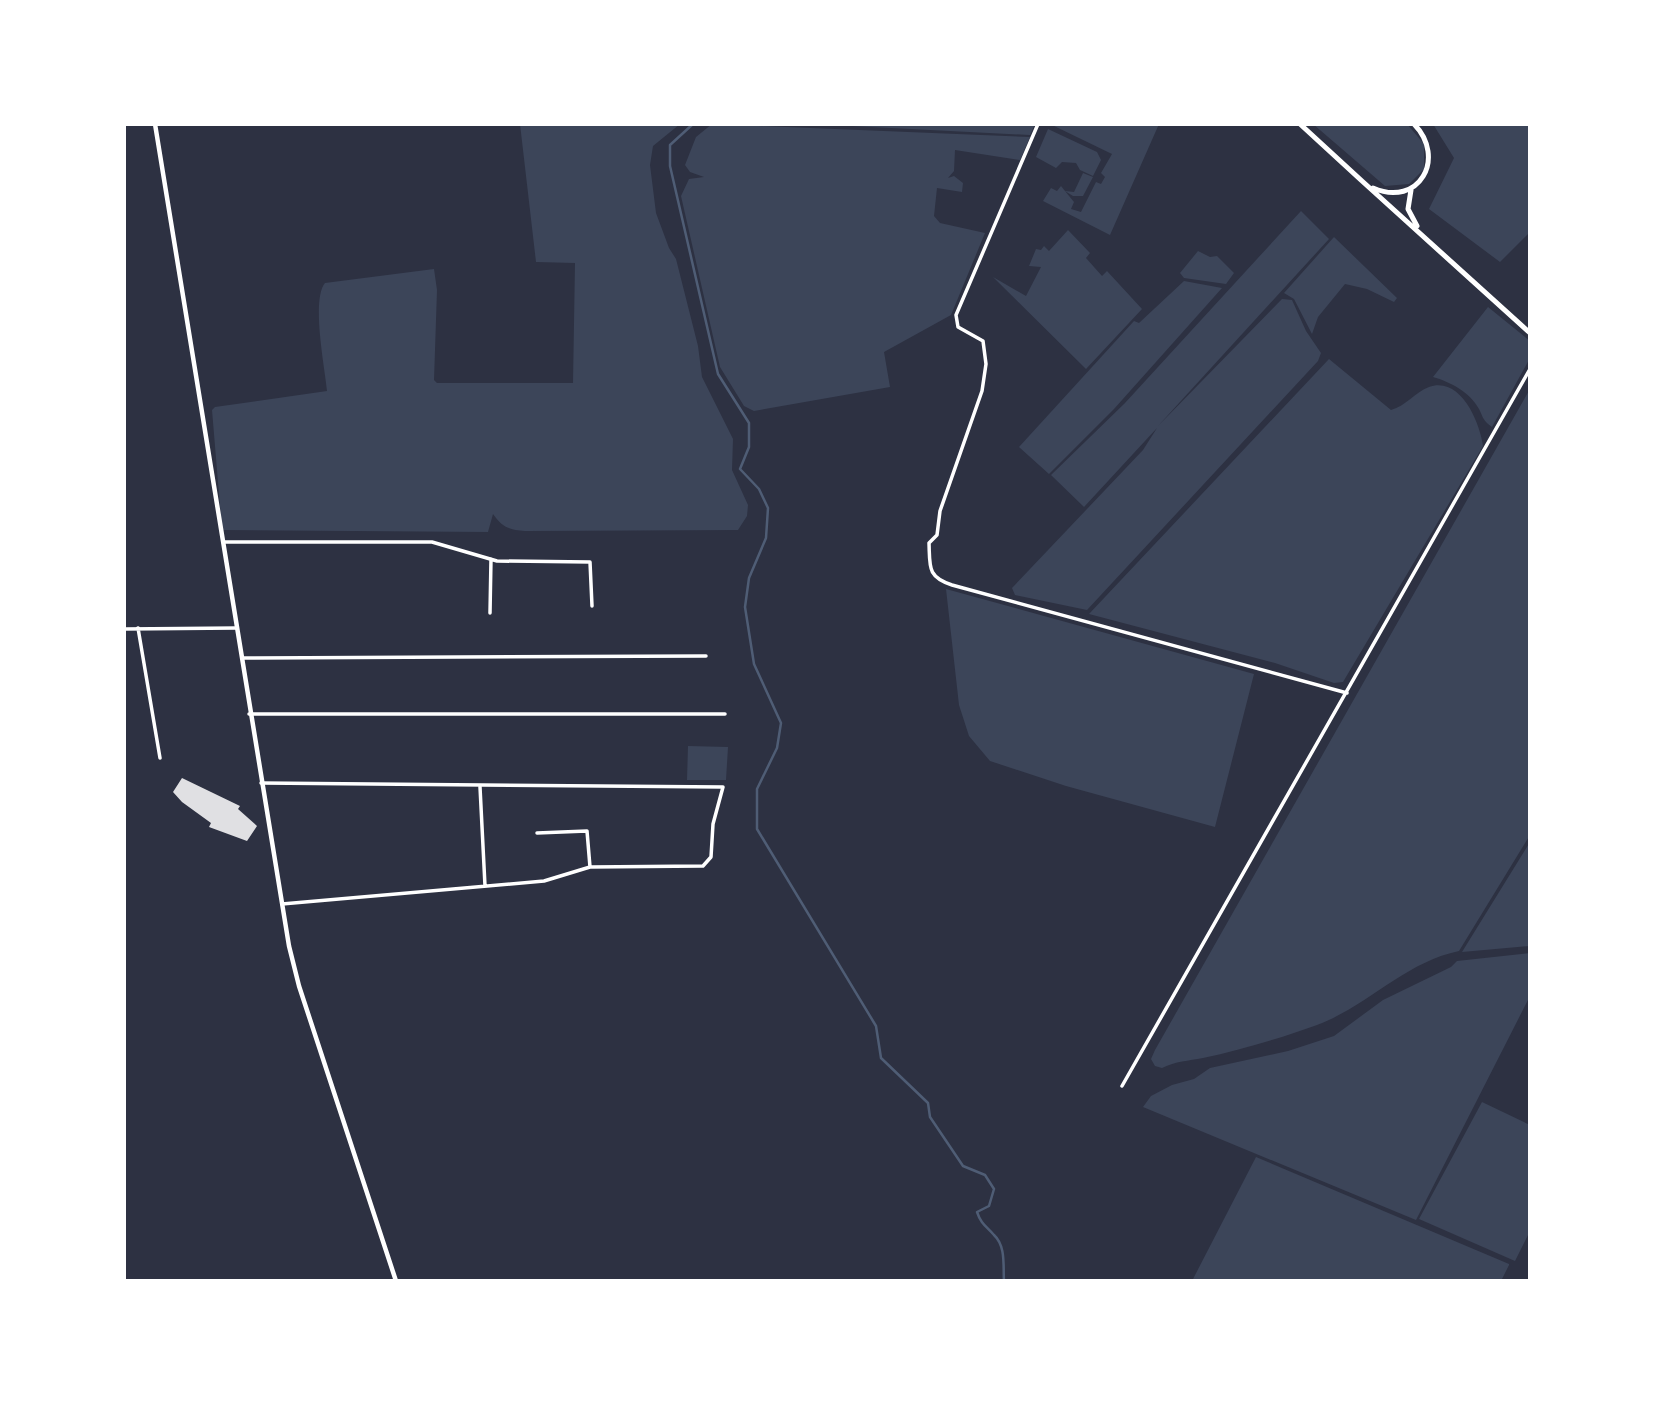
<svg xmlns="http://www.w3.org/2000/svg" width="1654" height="1405" viewBox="0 0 1654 1405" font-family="Raleway,sans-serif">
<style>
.green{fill:#3c4559}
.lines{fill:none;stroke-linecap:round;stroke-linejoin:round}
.stream{stroke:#4f5d75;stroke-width:2.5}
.building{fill:#e0e0e3}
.minor{stroke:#fff;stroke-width:3.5}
.tertiary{stroke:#fff;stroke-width:4.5}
.secondary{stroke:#fff;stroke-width:5}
</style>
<rect width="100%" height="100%" fill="#2d3142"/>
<!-- green -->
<path class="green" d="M520 124H680L653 146 650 165 656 213 669 248 676 259 698 346 702 377 733 439 732 470 748 505 747 516 738 530 525 531C509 530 502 527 493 514L488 532 222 530 212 410 215 407 327 391C325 368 311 300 325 283L434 269 437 290 434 380 437 383H573L575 263 536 262Z
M712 124 1030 137 1020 160 955 150 954 171 948 178 954 176 963 183 962 192 937 188 934 216 940 223 985 233 951 315 884 352 890 387 754 411 744 406 720 367 681 196 689 179 704 177 690 172 685 165 696 137Z
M813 124H1035L1030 135Z
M1050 124H1159L1110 235 1043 201 1051 188 1057 191 1061 186 1065 191 1074 192 1083 173 1093 177 1083 196H1073L1065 191 1074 202 1071 209 1081 212 1096 182 1101 184 1105 177 1101 173 1112 154Z
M1313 124H1407L1424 144V169L1409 184 1385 186Z
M1433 124H1530V232L1500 262 1429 209 1454 158Z
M1048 129 1097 152 1101 160 1093 176 1080 170 1076 163 1062 162 1056 168 1036 157Z
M1301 211 1329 239 1158 426 1282 299 1292 300 1306 331 1321 353 1318 361 1087 610 1015 595 1012 588 1143 450 1157 428 1084 507 1051 475 1125 403Z
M1068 230 1090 253 1086 258 1102 276 1107 271 1142 309 1086 369 993 277 1026 296 1041 267 1029 266 1036 249 1041 250 1044 246 1049 251Z
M1334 237 1397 298 1394 302 1367 289 1345 284 1318 317 1312 334 1294 299 1284 293Z
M1198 251 1210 257 1217 256 1234 273 1226 284 1184 278 1180 273Z
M1184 281 1222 288 1114 409 1049 474 1019 447 1134 321 1139 323Z
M1488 307 1530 341V358L1492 427C1483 421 1483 417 1479 409 1470 392 1450 382 1433 377Z
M1329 359 1391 410C1406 406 1415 392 1429 387 1461 376 1480 423 1483 446L1343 682 1334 683 1275 663 1089 614Z
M1530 389V835L1459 951C1405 962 1368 1006 1317 1025 1281 1038 1241 1050 1203 1058 1188 1061 1176 1061 1162 1068L1155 1066 1151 1059 1155 1050Z
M946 589 1254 674 1215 827 1066 786 990 761 969 736 959 705Z
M688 746 728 747 726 780H687Z
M1530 842V946L1462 952Z
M1530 953V996L1416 1220 1143 1107 1151 1096 1172 1085 1194 1079 1210 1068 1288 1051 1334 1036 1383 1000 1451 967 1457 961Z
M1482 1102 1530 1125V1231L1515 1261 1419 1219Z
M1256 1157 1509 1264V1265L1501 1281H1192Z"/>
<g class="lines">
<!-- stream -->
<path class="stream" d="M693 124 670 145V166L718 374 749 423V447L740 469 759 489 768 508 766 538 749 578 745 607 754 664 781 723 777 748 757 789V829L876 1026 881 1058 928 1103 930 1117 963 1166 985 1175 994 1189 989 1206 977 1212C981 1224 986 1226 994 1235 1006 1246 1003 1266 1004 1281"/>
</g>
<!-- building -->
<path class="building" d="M182 778 240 806 238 809 257 826 247 841 209 827 211 823 182 802 173 792Z"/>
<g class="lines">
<!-- minor -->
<path class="minor" d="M1038 124 956 315 958 327 983 341 986 364 982 391 940 511 937 535 929 543C930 567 927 577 952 585L1347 693
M223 542H432L497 561 590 562 592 606
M490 613 491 559
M138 628 160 758
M124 629 237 628
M243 658 706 656
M249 714H725
M261 783 723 787 713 824 711 857 703 866 590 867 587 831 537 833
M480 787 485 886
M282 904 544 881 590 867
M1122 1086 1530 369"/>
<!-- tertiary -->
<path class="tertiary" d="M155 124 289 946 299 986 396 1281"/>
<!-- secondary -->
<path class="secondary" d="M1300 124 1362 181
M1362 181 1530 333
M1373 188C1419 208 1447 158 1414 124
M1411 190 1408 209 1417 226"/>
</g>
<!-- border -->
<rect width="1654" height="1405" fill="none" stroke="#ffffff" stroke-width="252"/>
</svg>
